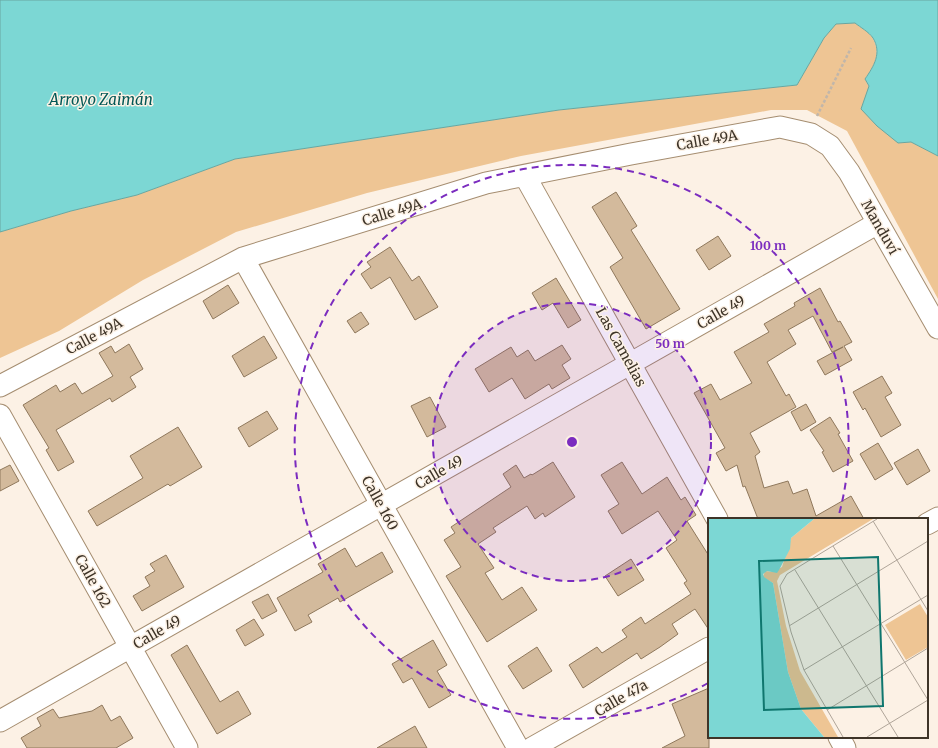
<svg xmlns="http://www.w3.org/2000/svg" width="938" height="748" viewBox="0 0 938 748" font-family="Merriweather,serif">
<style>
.green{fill:#eec594}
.water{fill:#7cd7d4;stroke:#69a6a0}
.building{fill:#d3ba9c;stroke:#8f785c}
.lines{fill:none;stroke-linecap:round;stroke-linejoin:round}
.street-casing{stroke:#a58d70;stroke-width:23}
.path{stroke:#c1b6aa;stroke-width:2.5;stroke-dasharray:3 2;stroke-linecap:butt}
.street{stroke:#fff;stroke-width:21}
.ring{fill:none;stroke:#7b2cbf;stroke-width:2;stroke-dasharray:7 5}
.labels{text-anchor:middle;stroke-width:3;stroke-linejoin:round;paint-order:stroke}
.street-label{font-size:14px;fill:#3e3428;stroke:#fcf1e5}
.water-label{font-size:15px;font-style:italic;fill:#025756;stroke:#fcf1e5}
.inset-road{fill:none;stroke:#b0a599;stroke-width:1}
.view{fill:#0f766e;fill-opacity:0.15;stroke:#0f766e;stroke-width:2}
.inset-edge{fill:none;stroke:#3e3428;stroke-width:2}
.centre{fill:#7b2cbf;stroke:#fcf1e5;stroke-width:2}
.ring-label{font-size:12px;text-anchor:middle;font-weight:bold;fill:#7b2cbf;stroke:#fcf1e5;stroke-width:3;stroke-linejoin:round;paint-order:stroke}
</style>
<rect width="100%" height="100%" fill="#fcf1e5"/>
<!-- green -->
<path class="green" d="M855 23C860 27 869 32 872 37 882 53 874 66 865 79L898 143 911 142 938 156V299L847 131 807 110H771L521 156 367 193 236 232 143 280 59 331 0 358V232L71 211 137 195 235 159 559 110 797 85 824 38 836 24Z"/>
<!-- water -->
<path class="water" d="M0 0H938V156L911 142 898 143 877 126 861 109 869 86 865 79C874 66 882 53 873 38 869 32 860 27 855 23L836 24 824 38 797 85 559 110 235 159 137 195 71 211 0 232Z"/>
<!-- building -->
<path class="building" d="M616 192 637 226 631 230 680 309 646 329 610 267 623 258 592 207Z
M718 236 731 256 709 270 696 250Z
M390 247 412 281 419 276 438 307 415 320 390 277 371 289 361 274 371 267 367 262Z
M556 278 581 320 568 328 553 303 542 310 532 293Z
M228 285 239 303 213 319 203 301Z
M820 288 838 322 840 321 852 342 844 346 852 360 825 375 817 361 843 347 832 352 813 316 788 330 796 344 767 362 786 396 789 394 796 407 750 433 760 452 755 456 764 488 788 481 793 494 807 489 816 516 851 496 864 519H758L745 486 743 487 737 465 726 471 716 453 725 448 694 393 711 384 720 400 752 383 734 352 769 332 764 324 795 306 794 303Z
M361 312 369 324 355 333 347 321Z
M264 336 277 358 244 377 232 356Z
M129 344 143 369 130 377 136 387 112 402 110 398 56 430 74 462 58 471 46 450 49 448 23 405 56 385 60 392 75 383 82 394 113 376 99 353 111 346 115 353Z
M562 345 571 359 562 365 570 378 552 389 549 384 525 399 512 378 489 392 475 369 511 347 517 357 528 350 535 361Z
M882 376 892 393 885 397 901 425 881 437 865 408 863 410 853 392Z
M430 397 446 427 427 437 411 406Z
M806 404 816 422 801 431 791 412Z
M267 411 278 429 249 447 238 428Z
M830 417 840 433 838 434 853 461 833 472 822 452 824 451 810 430Z
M178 427 202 467 170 486 168 484 97 526 88 511 143 478 130 456Z
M878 443 893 469 875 480 860 454Z
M918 449 930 471 907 485 894 463Z
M553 462 575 497 545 517 543 513 535 519 527 506 493 528 496 532 478 544 494 568 485 573 502 600 522 587 537 610 487 642 446 576 461 567 444 540 455 533 451 527 511 487 503 474 516 465 524 478 531 474 532 475Z
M622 462 642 494 667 477 681 500 685 497 696 515 687 521 709 556V630L695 609 672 624 678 634 660 647 641 659 637 653 583 688 569 665 597 647 602 653 627 637 622 630 641 617 645 624 691 594 684 583 687 581 666 548 677 540 658 511 622 534 608 511 619 504 601 475Z
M10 465 19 481 0 491V470Z
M345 548 356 567 382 552 393 572 340 602 338 598 308 615 312 622 295 631 277 598 323 572 318 564Z
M166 555 184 587 142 611 133 596 150 586 145 577 155 571 150 564Z
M631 559 644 580 618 596 605 576Z
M268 594 277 611 262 619 252 602Z
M254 619 264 635 245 646 236 630Z
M433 640 447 665 437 671 451 695 429 708 412 678 403 683 392 664Z
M187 645 220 702 238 691 251 714 217 734 171 655Z
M537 647 552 671 523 689 508 666Z
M709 688V748H662L685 736 672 704Z
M102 705 111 721 120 716 133 738 116 748H27L21 738 41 726 37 718 53 709 59 718 92 711Z
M415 726 427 748H377Z"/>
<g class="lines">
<!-- street casing -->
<g class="street-casing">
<path id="street" d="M525 176 717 519
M243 258 518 748
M0 386 243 258 486 183 631 154 780 127 811 134 830 146 849 172 938 328
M0 415 187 748
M927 524 938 518
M0 721 878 223
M839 737 845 748
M532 748 709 648"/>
</g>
<!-- path -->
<path class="path" d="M817 116 851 48"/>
<!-- street -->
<use href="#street" class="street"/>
</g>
<!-- distance rings -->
<circle cx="572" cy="442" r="139" fill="#7b2cbf" fill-opacity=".12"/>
<g class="ring">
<circle cx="572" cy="442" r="139"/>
<path d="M708 683A277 277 0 1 1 838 518"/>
</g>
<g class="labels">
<!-- street labels -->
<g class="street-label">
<text transform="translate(707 140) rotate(-10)" y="5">Calle 49A</text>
<text transform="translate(392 212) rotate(-17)" y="5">Calle 49A</text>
<text transform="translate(880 227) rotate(60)" y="5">Manduví</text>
<text transform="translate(721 312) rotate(-30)" y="5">Calle 49</text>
<text transform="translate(94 336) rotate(-28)" y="5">Calle 49A</text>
<text transform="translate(621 347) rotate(61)" y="5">Las Camelias</text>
<text transform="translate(439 472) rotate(-30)" y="5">Calle 49</text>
<text transform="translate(380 503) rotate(61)" y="5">Calle 160</text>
<text transform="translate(93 581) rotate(61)" y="5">Calle 162</text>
<text transform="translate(157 632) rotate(-30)" y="5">Calle 49</text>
<text transform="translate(621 698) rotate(-30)" y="5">Calle 47a</text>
</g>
<!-- water labels -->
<g class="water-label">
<text x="101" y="105">Arroyo Zaimán</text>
</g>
</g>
<!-- overview -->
<g transform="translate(708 518)">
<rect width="220" height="220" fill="#fcf1e5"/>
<path d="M106 1H165L72 57 69 63 78 108 92 153 130 219H116L93 191 80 154 65 65 55 59 57 53 65 54 74 49 83 20ZM212 86 220 99V129L198 142 177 107Z" fill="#eec594"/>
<path d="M0 1H106L83 20 82 31 71 52 69 55 59 53 55 56 56 59 65 65 80 154 93 191 116 219H0Z" fill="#7cd7d4"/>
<path class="inset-road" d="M165 3 220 93M125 28 220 182M87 52 190 219M81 108 220 23M96 152 220 77M119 192 220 130M135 219 96 152 83 114 72 68 79 56 169 1M159 219 220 182"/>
<path class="view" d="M170 39 175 188 56 192 51 43Z"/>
<rect width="220" height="220" class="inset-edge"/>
</g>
<circle cx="572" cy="442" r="6" class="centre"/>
<g class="ring-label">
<text x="768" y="250">100 m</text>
<text x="670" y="348">50 m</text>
</g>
</svg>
